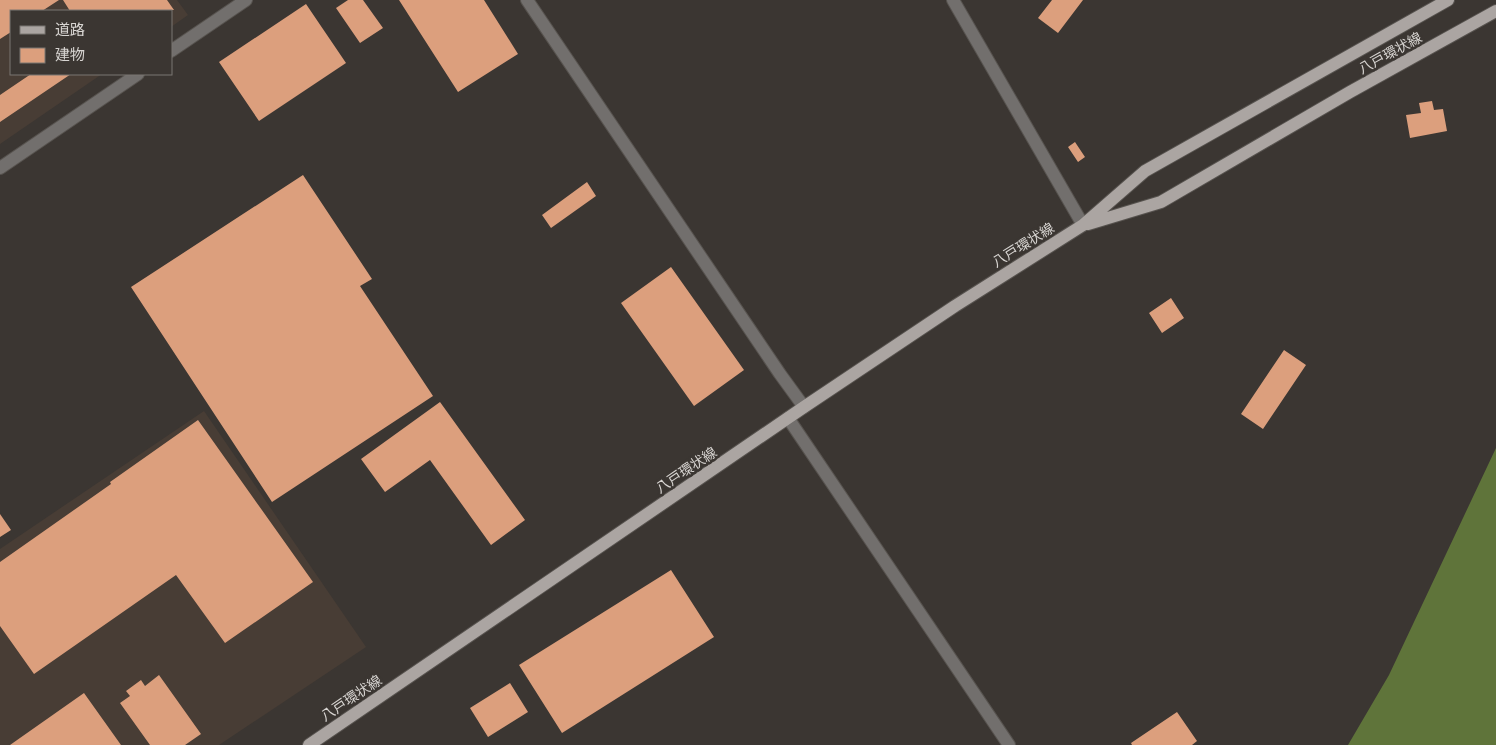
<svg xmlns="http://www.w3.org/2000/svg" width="1496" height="745" viewBox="0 0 1496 745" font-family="'Sofia Sans Condensed','Noto Sans JP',sans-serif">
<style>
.built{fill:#483d35}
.forest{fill:#5f743a}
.building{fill:#dc9f7d}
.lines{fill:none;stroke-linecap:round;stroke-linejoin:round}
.minor-casing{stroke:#57534f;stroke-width:14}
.major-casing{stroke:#57534f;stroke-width:14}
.minor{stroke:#726f6d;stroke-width:12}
.major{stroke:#aba5a2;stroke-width:12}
.labels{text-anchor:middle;stroke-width:5;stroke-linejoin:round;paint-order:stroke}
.street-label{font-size:14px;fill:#d8d5d2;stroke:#3b3632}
</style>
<rect width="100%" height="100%" fill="#3b3632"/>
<!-- built -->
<path class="built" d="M0 0H177L188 15 171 27V11H11V74H102L0 144Z
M204 411 366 647 219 745H0V549Z"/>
<!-- forest -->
<path class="forest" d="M1496 448V745H1348L1389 675Z"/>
<!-- building -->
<path class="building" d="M0 0H59L42 11H11V32L0 39Z
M63 0H167L174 10 70 11Z
M348 0H363L383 28 360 43 336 8Z
M399 0H484L518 54 458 92Z
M1052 0H1083L1058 33 1038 18Z
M306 4 346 63 259 121 219 62Z
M31 74H71L0 122V95Z
M1432 101 1434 110 1443 109 1447 131 1410 138 1406 115 1421 113 1419 103Z
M1075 142 1085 157 1078 162 1068 147Z
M303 175 372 279 360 286 433 396 272 502 131 287Z
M587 182 596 196 551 228 542 215Z
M671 267 744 370 694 406 621 303Z
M1171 298 1184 318 1162 333 1149 313Z
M1284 350 1306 365 1263 429 1241 414Z
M440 402 525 520 491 545 430 460 385 492 361 459Z
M198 420 313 582 225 643 176 575 34 674 0 626V562L111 484 110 482Z
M0 514 11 530 0 537Z
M671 570 714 637 562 733 519 665Z
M159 675 201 734 185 745H150L120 703 130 696 126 691 141 680 145 686Z
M510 683 528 712 488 737 470 708Z
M84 693 121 745H10Z
M1177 712 1197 741 1192 745H1132L1131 743Z"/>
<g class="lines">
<!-- minor casing -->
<g class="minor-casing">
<path id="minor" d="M527 0 780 374 804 407
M953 0 1083 225
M171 51 246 0
M0 168 138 74
M788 418 1009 745"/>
</g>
<!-- major casing -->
<g class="major-casing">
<path id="major" d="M1088 224 1161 202 1350 92 1496 11
M309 745 804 407 955 306 1083 225 1145 171 1448 0"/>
</g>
<!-- minor -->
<use href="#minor" class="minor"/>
<!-- major -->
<use href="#major" class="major"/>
</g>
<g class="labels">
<!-- street labels -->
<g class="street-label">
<text transform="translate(1390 53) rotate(-29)" y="5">八戸環状線</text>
<text transform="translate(1023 245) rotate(-32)" y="5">八戸環状線</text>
<text transform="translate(686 470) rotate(-34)" y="5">八戸環状線</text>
<text transform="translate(351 698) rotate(-34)" y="5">八戸環状線</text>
</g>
</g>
<!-- legend -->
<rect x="10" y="10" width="162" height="65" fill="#3b3632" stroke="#7a7672"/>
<rect x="20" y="26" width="25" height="8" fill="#aba5a2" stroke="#7a7672"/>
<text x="55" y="35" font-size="15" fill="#d8d5d2">道路</text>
<rect x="20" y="48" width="25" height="15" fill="#dc9f7d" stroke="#7a7672"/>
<text x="55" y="60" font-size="15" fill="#d8d5d2">建物</text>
</svg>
